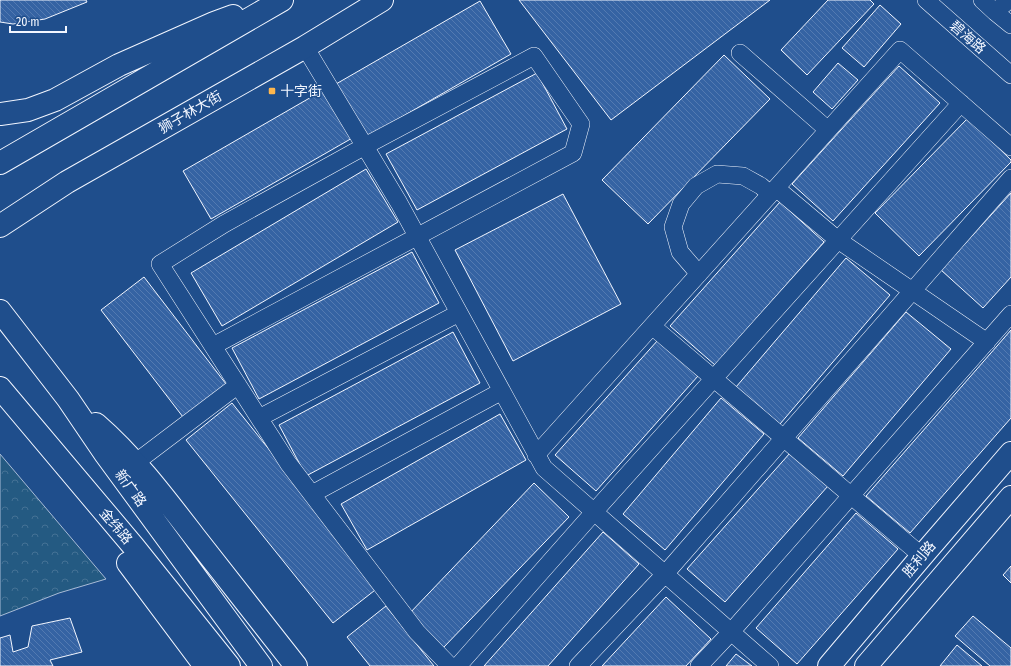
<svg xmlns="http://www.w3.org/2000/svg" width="1011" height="666" viewBox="0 0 1011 666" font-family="'Fira Sans Condensed','Noto Sans SC',sans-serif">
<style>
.park{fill:url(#park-crowns);stroke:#a8bbd7}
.building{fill:url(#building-back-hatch);stroke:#f2f6ff}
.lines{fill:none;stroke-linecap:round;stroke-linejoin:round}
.minor-casing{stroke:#f2f6ff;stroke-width:18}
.secondary-casing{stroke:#f2f6ff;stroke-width:24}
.primary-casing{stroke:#f2f6ff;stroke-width:24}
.minor{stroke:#1f4e8c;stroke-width:17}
.secondary{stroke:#1f4e8c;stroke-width:22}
.primary{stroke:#1f4e8c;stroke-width:22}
.poi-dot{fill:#ffb74d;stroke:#1f4e8c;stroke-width:1.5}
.labels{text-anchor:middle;stroke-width:3;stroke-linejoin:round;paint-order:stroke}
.street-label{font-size:14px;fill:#f2f6ff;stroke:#1f4e8c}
.poi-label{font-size:14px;fill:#f2f6ff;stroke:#1f4e8c;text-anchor:start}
</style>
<defs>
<pattern id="park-crowns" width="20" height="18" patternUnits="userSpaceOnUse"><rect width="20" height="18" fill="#245a82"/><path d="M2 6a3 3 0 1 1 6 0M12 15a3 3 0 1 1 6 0" fill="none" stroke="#447295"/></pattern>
<pattern id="building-back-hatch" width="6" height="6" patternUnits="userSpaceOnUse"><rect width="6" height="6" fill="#3563a3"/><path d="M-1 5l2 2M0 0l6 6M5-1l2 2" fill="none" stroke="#537ab1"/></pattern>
</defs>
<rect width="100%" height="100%" fill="#1f4e8c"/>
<!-- park -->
<path class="park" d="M0 454 106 579 59 593 0 616Z"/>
<!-- building -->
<path class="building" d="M0 0H86L87 2 45 19 13 24 0 22Z
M519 0H770L611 120Z
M828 0H870L874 4 807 75 781 50Z
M480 1 511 54 367 137 336 84Z
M880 5 901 24 864 67 842 48Z
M724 55 770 99 648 224 602 180Z
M838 63 858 80 832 109 813 92Z
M899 66 940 103 833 221 792 184Z
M537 73 567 129 417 210 386 154Z
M327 88 354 137 211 219 183 171Z
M968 118 1011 160V162L919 256 875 213Z
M366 169 398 222 222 326 191 273Z
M1011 193V277L983 308 941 270Z
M563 194 621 304 513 361 455 250Z
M780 202 824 242 715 365 670 326Z
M412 252 439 303 259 399 232 348Z
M846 258 890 295 780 424 736 387Z
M144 277 226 384 183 417 101 310Z
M906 312 951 349 843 476 798 438Z
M1011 330V418L910 533 866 496Z
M453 332 480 383 306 476 279 425Z
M658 340 698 376 596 491 555 455Z
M721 398 764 434 665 550 623 514Z
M232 403 379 587 333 623 186 440Z
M500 414 526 460 367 550 341 504Z
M790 453 828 486 725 602 687 569Z
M534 483 569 517 443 648 408 615Z
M856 513 898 549 797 664 756 628Z
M603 532 639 564 548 666H484Z
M1011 566V583L1003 575Z
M666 597 711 639 686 666H602Z
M386 606 434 666H370L347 637Z
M973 616 1011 648V666H990L955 636Z
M70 618 82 652 50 660 53 666H0V638L10 635 13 652 28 647 32 626Z
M957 645 982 666H940Z
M736 654 752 666H726Z"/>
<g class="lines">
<!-- minor casing -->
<g class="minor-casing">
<path id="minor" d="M926 0 1011 75
M982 0 995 12 1009 0
M995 12 1011 25
M305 47 399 203 544 468 770 666
M740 53 828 130
M776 188 838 240 987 342
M699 274 680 252 673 227 681 204 696 186 717 174 743 176 761 186 770 194
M652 326 922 556
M213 346 573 153 581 124 534 56 365 146 224 224 160 264 288 463 417 632 450 666
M259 418 459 313
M536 455 900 50 1011 147
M135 463 238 385
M312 494 502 391
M458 666 594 512 961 103
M578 666 665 574 1011 178
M699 666 731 632 1011 314"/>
</g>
<!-- secondary casing -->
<g class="secondary-casing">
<path id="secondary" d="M829 666 922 556 1011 453
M866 666 1011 497"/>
</g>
<!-- primary casing -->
<g class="primary-casing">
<path id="primary" d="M0 114 28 110 55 100 119 65 214 23 233 16
M0 163 282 0
M0 226 67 182 305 47 382 0
M0 311 68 399 106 455 261 666
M0 388 134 547 229 666
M96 424C133 456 164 497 194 536 228 579 262 623 296 666
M128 563 205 666"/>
</g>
<!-- minor -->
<use href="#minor" class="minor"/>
<!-- secondary -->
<use href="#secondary" class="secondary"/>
<!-- primary -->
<use href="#primary" class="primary"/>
</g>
<!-- markers -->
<rect class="poi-dot" x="268" y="87" width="8" height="8" rx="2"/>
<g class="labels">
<!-- street labels -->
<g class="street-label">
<text transform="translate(968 37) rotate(41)" y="5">碧海路</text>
<text transform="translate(190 112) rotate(-30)" y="5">狮子林大街</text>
<text transform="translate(131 488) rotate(54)" y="5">新广路</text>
<text transform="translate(116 526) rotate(50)" y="5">金纬路</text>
<text transform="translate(919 559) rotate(-50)" y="5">胜利路</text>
</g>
<!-- poi labels -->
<g class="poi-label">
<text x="280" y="96">十字街</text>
</g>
</g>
<!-- scale -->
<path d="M10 26v6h56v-6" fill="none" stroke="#f2f6ff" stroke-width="2"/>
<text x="16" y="26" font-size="12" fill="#f2f6ff" stroke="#1f4e8c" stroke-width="3" paint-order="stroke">20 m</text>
</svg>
